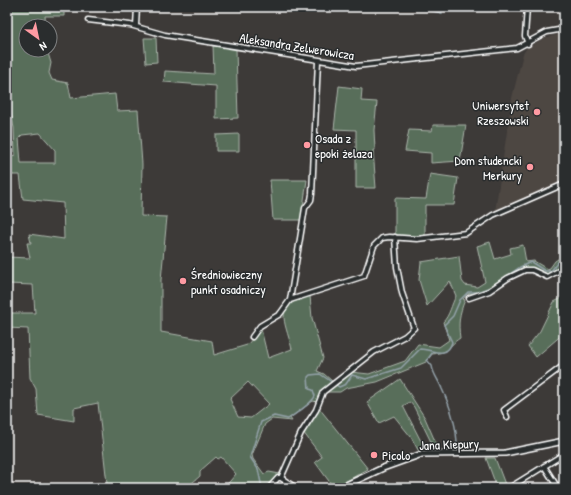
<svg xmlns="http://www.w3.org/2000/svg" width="571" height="495" viewBox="0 0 571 495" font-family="'Patrick Hand',sans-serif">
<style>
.built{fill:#4e4743}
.green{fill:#586e5a;stroke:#acb6ac;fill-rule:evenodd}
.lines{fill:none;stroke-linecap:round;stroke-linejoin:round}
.stream{stroke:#94a2aa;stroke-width:1.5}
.minor-casing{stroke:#fff;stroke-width:7}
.tertiary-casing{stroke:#fff;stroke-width:8}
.minor{stroke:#2a2d2e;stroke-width:4}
.tertiary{stroke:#2a2d2e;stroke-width:5}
.poi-dot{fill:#ff9aa2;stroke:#2a2d2e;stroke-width:1.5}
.labels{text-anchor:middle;stroke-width:3;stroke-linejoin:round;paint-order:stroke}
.street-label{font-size:13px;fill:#fff;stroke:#2a2d2e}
.poi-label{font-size:13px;fill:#fff;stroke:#2a2d2e;text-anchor:start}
</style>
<rect width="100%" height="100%" fill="#3d3a38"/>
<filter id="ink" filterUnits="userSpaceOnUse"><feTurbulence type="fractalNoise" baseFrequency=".025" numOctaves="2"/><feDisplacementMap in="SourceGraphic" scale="8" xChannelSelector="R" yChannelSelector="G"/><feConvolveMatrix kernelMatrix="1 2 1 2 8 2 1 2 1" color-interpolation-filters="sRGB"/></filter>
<g filter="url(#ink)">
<!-- built -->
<path class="built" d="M560 34H564V181L495 212 512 98 523 54 526 49 544 38Z"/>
<!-- green -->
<path class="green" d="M7 7H64V16H45L46 26H26V50H47L51 63 49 73 52 80 68 83 71 98 115 94 117 111 138 110 142 164 141 216 167 217 161 280V332L212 341 214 355 247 345 261 329 268 358 292 349C284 318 273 306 310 296L312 318 323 358 317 371 324 374 332 381 321 393 317 402 313 401 290 418 292 421 272 419 265 424 252 455 253 459 264 474 269 472 280 474 268 488H224L236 474 221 457 218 459 216 457 200 471V476L192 483 194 488 180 486 177 488H80V485L100 483 101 486 107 484 98 403 74 408V421L38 415 36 389 30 378 28 329 7 328V313H35L33 285 7 284V257L30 258 27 243H31L29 234 64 239 63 203 23 199 20 175H7V158L15 155 14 128 7 94ZM40 133 55 150V163H21L19 138 22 135ZM248 382 269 404 251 418 238 417 230 399Z
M144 38H156L157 62 146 63Z
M213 45 236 49 238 118 216 119V86L164 82 165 71 214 74Z
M339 86 362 89 361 101 377 102 374 130 375 150H373L376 188H356V130L334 129Z
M433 125H466L460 161 431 163V153L405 151 409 130 432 131Z
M239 134V151H216V135Z
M430 174 458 178 454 205H425V237L395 235V198L426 199Z
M270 180H307L301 220H273Z
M490 242 495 259 511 254 510 248 523 245 526 262 534 261 547 269 550 268 555 261 564 255V266L547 275C512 258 515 279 489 290 482 293 474 293 467 294L463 299 465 300C459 314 458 323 460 338 446 347 453 352 432 354L426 362 377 382 346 388 340 392H327L351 372 369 374 405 361 418 344 439 347 449 340 443 322C450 315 451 305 456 296L450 281 427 306 419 280 421 262 459 256 462 281 465 285 477 287 485 282 477 246Z
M564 297V333L536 357 528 346 540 331 554 302Z
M400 379 425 418 438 448H434L414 407 410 402 403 406 425 449 418 450 411 437 394 416 379 423 367 402Z
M319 408 368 469 334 488 315 462 322 457 303 432Z
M486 458H495L506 487 497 488Z"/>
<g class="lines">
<!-- stream -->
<path class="stream" d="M414 7 442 13
M496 284 520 267 531 262 545 271H551L558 262 564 258
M433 352 427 360 432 366C433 374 439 381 442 389 450 406 457 428 457 446
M262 488 258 469 250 457 261 422 274 416 288 419C294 415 313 402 315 396L313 390 309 389 308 377 310 375 320 374 339 387 346 384 352 375 366 379 401 368 420 349C432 349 447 360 452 342L444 325 453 316 460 300 468 292H477L491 287"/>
<!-- minor casing -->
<g class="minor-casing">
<path id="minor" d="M527 7 525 36 528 44
M88 20 130 25 165 35 356 66 517 48 547 32 564 29
M136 26 137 7
M469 298 489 291 508 278 525 270H532L547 277 564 268
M290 300 305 208 311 200 312 194 318 61
M252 337 260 326 280 314 290 300 364 276 374 246 382 238 389 237 417 239 466 233 493 215 564 184
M507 417 504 410 564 365
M544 466 558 488
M281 478 301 433 316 410 323 392 374 352 405 336 414 328 402 293 397 267 395 237
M269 488 278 478H281L296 488
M509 488 564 454"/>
</g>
<!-- tertiary casing -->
<g class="tertiary-casing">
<path id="tertiary" d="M340 488 383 468 422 454 505 453 564 441"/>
</g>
<!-- minor -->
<use href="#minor" class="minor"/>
<!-- tertiary -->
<use href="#tertiary" class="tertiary"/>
</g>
</g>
<!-- markers -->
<g class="poi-dot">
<circle cx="537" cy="112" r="4"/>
<circle cx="307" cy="145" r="4"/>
<circle cx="530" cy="167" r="4"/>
<circle cx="183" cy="281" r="4"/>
<circle cx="374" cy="455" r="4"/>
</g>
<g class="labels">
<!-- street labels -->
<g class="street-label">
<text transform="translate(297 46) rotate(9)" y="5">Aleksandra Zelwerowicza</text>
<text transform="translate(449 444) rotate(-2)" y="5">Jana Kiepury</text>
</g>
<!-- poi labels -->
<g class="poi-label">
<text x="529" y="110" text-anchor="end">Uniwersytet<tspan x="529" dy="15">Rzeszowski</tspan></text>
<text x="315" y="143">Osada z<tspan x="315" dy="15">epoki żelaza</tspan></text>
<text x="522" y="165" text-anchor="end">Dom studencki<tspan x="522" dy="15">Merkury</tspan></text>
<text x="191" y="279">Średniowieczny<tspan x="191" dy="15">punkt osadniczy</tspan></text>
<text x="382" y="460">Picolo</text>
</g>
</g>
<!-- margin -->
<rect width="571" height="495" fill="none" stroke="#2a2d2e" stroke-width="24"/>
<rect x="12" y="12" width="547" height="471" fill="none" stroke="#fff" stroke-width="1.5" filter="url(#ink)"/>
<!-- north arrow -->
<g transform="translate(38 38) rotate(147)"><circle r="19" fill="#2a2d2e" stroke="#7f8182"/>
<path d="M0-3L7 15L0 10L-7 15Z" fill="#ff9aa2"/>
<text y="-6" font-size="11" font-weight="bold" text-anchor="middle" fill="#ffffff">N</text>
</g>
</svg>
